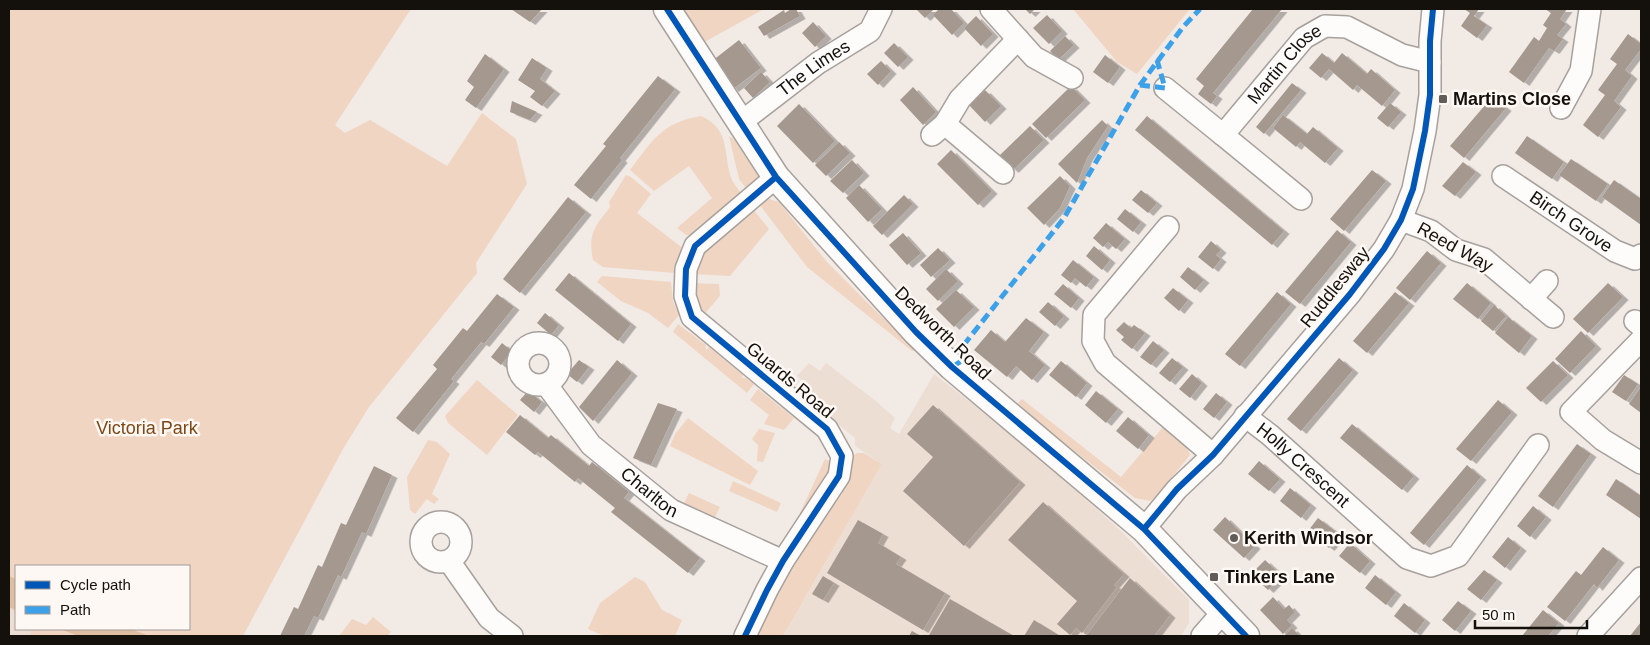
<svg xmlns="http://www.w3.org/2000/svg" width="1650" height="645" viewBox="0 0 1650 645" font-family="Arial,sans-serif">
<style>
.built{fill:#edded4}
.green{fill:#f0d5c2}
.forest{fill:#dfbda2}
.building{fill:#a5988e;filter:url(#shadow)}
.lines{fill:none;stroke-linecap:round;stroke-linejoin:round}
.minor-casing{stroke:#a7a19d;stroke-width:24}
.major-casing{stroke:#a7a19d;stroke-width:29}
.minor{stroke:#fdfcfb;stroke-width:21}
.major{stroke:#fdfcfb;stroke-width:26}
.quiet{stroke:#3da1e9;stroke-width:5;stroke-dasharray:10 5;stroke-linecap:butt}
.cycleway-casing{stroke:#fef8f4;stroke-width:9}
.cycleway{stroke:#0057b8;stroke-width:6}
.poi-dot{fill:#625c58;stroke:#fef8f4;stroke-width:2}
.labels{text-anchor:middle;stroke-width:5;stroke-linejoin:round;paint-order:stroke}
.street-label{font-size:18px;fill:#14100c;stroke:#fef8f4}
.poi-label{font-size:18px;font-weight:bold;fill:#14100c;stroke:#fef8f4;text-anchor:start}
.park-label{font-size:18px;fill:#7d4816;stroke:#fef8f4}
</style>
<defs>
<filter id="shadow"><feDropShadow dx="5.5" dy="3" stdDeviation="0" flood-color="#0004"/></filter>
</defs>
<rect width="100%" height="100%" fill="#f2eae5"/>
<!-- built -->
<path class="built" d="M809 363 820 371 826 363 876 401 895 418 890 428 899 434 934 374 1008 431 1117 527 1189 600V623L1181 636H783L882 464 855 446V438L802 395 809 387 797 376Z
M9 609 16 612V629H32L29 636H9Z"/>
<!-- green -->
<path class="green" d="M9 9H411L335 125 345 133 370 120 447 166 482 113 516 139 527 184 476 263 477 273 369 407 343 449 243 636H29L32 629H189V566H16V612L9 609Z
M680 9H764L701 44Z
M1073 9H1190L1137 74 1117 62Z
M701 116C732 130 722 154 732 180 735 186 740 192 744 196L695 235H686L677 228 712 198 689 166 654 191 630 170C653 140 661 123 701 116Z
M729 136 734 139 759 177 749 192 739 179Z
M626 175 631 177 651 194 637 213 684 249 675 273 603 267 593 260C588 233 594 228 610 207L609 202Z
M768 199 779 202 827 262 882 317 918 350 912 351 807 267 759 204Z
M753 209 769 229 730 276 691 274 695 259Z
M602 276 671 282 673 301 679 315 668 328 648 313 621 301 597 282Z
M690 283 719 284 720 296 702 317Z
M678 324 706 345V350L709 347 743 375 742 378H746L754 384 747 393 673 332Z
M477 380 518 415 487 455 448 423 445 416Z
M758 389 794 418 784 430 764 424 769 415 750 400Z
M1022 399 1121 477 1164 426 1185 442 1190 455 1157 496 1150 501 1135 498 1038 423 1018 403Z
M688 418 758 471 750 485 670 446 675 434Z
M759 429 775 433 763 462 757 461 758 445 752 439Z
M428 440 437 442 450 454 432 494 439 499 434 504 427 499 415 514 410 510 407 477Z
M857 453H864L882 464 783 636H751L791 558 842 494 851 457Z
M825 459 833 463 832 483 806 516 800 513Z
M733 481 781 503 777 512 729 491Z
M689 493 720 507 715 517 684 503Z
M635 577 645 582 662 610 682 620 675 636H604L588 629 600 603Z
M373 617 391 632 387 636H339L352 619 366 625Z"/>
<!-- forest -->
<path class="forest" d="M9 576 16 579V610L9 607Z
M60 629H131L149 636H78Z"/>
<!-- building -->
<path class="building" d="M511 9H542L530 22Z
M791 9H796L800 16 764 36 758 27 784 10 785 13Z
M916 9H934L925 18Z
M939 9H951L964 23 952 35 933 15Z
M1025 9H1035L1030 14Z
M1253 9H1282L1213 93 1217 96 1211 104 1198 94 1204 86 1196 79Z
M1464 9H1479L1474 16 1487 25 1477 38 1461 26 1470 13Z
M1545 9H1567L1560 19 1566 24 1557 35 1563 39 1554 51 1549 48 1524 83 1509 72 1534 37 1539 41 1547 28 1543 25 1551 13Z
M1047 15 1062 31 1049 44 1033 28Z
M976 16 993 34 981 46 964 28Z
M813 22 826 36 815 47 802 33Z
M1628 34 1641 44V49L1625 70 1632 76 1614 101 1621 107 1598 137 1583 125 1605 95 1598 90 1617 64 1610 59Z
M1065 36 1074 45 1058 60 1050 51Z
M739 40 761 68 733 89 712 61Z
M894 43 908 57 898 67 884 53Z
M1322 53 1334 63 1342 53 1367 74 1371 69 1395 90 1382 106 1357 85 1353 90 1329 69 1321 78 1309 68Z
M485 54 504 69 476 108 465 100 474 87 467 81Z
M1105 55 1120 67 1108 83 1093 72Z
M532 58 547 68 540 79 555 91 542 106 530 97 535 91 518 80Z
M881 61 891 71 878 85 867 74Z
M761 72 770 82 753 98 744 88Z
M658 76 675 89 620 158 622 160 591 199 574 185 606 146 603 144Z
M1292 83 1301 90 1264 134 1256 127Z
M1071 86 1085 100 1046 138 1032 124Z
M913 87 936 112 923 125 900 100Z
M985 90 1001 106 985 122 969 105Z
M1492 97 1506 108 1464 158 1450 146Z
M512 101 537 112 530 120 510 112Z
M1390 103 1401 112 1388 127 1377 118Z
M799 104 835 141 813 163 777 126Z
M1283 115 1307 134 1313 127 1338 148 1325 163 1300 142 1296 147 1273 128Z
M1147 116 1284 231 1272 245 1135 130Z
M1102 120 1108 126 1087 158 1077 183 1058 164Z
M1030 126 1044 140 1013 170 999 156Z
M1527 136 1564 162 1552 179 1515 153Z
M839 142 850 153 826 176 815 165Z
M951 150 992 191 978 205 937 164Z
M1571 159 1608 184 1596 201 1559 175Z
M852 160 864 173 843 193 830 181Z
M1463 162 1476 172 1455 196 1442 186Z
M1372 170 1386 181 1344 231 1330 219Z
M1060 176 1070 186 1060 208 1044 225 1027 208Z
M1614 180 1641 199V225L1602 197Z
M859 185 882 209 868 222 846 198Z
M1141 190 1157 203 1148 213 1132 200Z
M904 195 913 204 882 235 873 226Z
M568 197 586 212 520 293 503 279Z
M1125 209 1141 222 1133 232 1117 219Z
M1106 223 1125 239 1116 249 1108 242 1103 247 1093 238Z
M1337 230 1351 242 1300 304 1285 292Z
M903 233 921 253 907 265 889 245Z
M1211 241 1221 250 1216 255 1221 259 1213 269 1198 257Z
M1094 246 1110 260 1102 270 1086 256Z
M938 248 950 260 931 277 920 265Z
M1427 251 1441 263 1410 300 1396 288Z
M1073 260 1094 277 1086 287 1075 278 1071 283 1061 275Z
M1188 267 1204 280 1195 290 1180 277Z
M946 269 958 281 938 301 926 289Z
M569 273 631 324 618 341 555 290Z
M1467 283 1491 303 1478 319 1453 299Z
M1608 283 1623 297 1588 333 1573 319Z
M1063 284 1079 298 1071 308 1054 294Z
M1173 288 1188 300 1179 311 1164 298Z
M956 290 974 307 954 327 936 309Z
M1277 292 1291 304 1240 366 1225 354Z
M1395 292 1409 303 1367 353 1353 341Z
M497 294 514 307 484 344 481 342 451 379 454 381 413 432 396 418 437 369 433 365 463 328 467 331Z
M1048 302 1064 316 1055 326 1039 312Z
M1494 305 1506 316 1493 331 1481 321Z
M545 313 559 325 551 335 537 323Z
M1508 317 1532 336 1519 353 1495 333Z
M1026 318 1044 332 1029 351 1045 365 1032 380 1016 366 1007 377 974 350 991 330 1005 342Z
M1124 322 1131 328 1134 325 1145 333 1132 349 1121 340 1124 337 1116 330Z
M1581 331 1596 346 1570 373 1555 359Z
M1153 341 1164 350 1151 365 1140 357Z
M502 343 512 351 501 365 491 357Z
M1172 358 1183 367 1170 382 1159 373Z
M1339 358 1353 370 1301 431 1287 419Z
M579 360 589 367 577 382 567 374Z
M617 360 632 373 593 421 579 407Z
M1061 361 1087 383 1076 397 1049 375Z
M1553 361 1568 375 1541 402 1526 388Z
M1192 374 1202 383 1190 398 1179 389Z
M1624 375 1638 384 1626 401 1612 392Z
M1641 387V413L1629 404Z
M528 391 542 402 534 412 520 400Z
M1096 391 1118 409 1106 423 1085 405Z
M1216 393 1227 402 1214 418 1203 409Z
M1498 400 1512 412 1471 461 1456 449Z
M658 403 677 409 651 465 633 458Z
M933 405 1020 482 964 546 903 491 933 457 907 434Z
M520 415 548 438 551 435 589 466 592 462 629 492 624 498 700 558 688 573 611 512 615 508 578 478 575 482 538 452 535 455 506 432Z
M1128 417 1149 435 1138 449 1116 431Z
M1352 424 1414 476 1402 490 1340 438Z
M1577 444 1591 454 1553 507 1538 496Z
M1259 461 1280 479 1269 491 1248 474Z
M1467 465 1481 477 1424 545 1410 533Z
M374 466 392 475 366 534 362 532 341 577 338 575 318 618 314 616 304 636H280L294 607 298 609 318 565 322 567 341 523 346 525Z
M1616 479 1641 496V519L1606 495Z
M1290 488 1311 505 1301 518 1280 501Z
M1043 502 1124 574 1114 585 1117 587 1082 633 1076 628 1070 635 1057 624 1077 601 1008 540Z
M1533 506 1546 517 1530 537 1517 526Z
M1225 517 1255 546 1244 558 1213 530Z
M1318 518 1340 535 1329 548 1308 531Z
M858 520 883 534 878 543 901 557 896 564 945 593 923 630 827 573Z
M1508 537 1521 548 1505 568 1492 557Z
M1350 543 1370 561 1360 573 1339 556Z
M1603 547 1619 560 1597 588 1594 584 1565 621 1547 607 1576 571 1581 575Z
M1265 560 1282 576 1268 590 1251 574Z
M1484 570 1497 580 1481 600 1467 589Z
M1375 575 1396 592 1386 605 1365 588Z
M823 576 834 583 823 600 812 594Z
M1130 578 1170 615 1154 636H1086Z
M1273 597 1284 609 1289 605 1295 612 1287 620 1292 625 1283 634 1260 610Z
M950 599 986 620 1014 636 929 635Z
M1458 601 1471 611 1455 631 1442 620Z
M1404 603 1425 620 1415 633 1394 616Z
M1543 610 1559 623 1548 636H1522Z
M1034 620 1060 636H1024Z
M1641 622V636H1630Z
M1292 628 1300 636H1284Z
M912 631 921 636H909Z"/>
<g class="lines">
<!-- minor casing -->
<g class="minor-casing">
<g id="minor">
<path d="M991 9 1034 57 1072 78"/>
<path id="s1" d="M1165 88 1223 135 1304 38 1325 26 1347 27 1402 55 1430 62"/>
<path d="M1561 108 1581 71 1590 9"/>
<path id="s2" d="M740 123 818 63 870 31 881 9"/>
<path d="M945 124 1003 173"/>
<path d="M932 135 945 124 960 99 1018 39"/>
<path d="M1223 135 1301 199"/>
<path id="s3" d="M1503 176 1615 251 1635 259 1641 255"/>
<path d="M1401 220 1431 231 1456 250 1484 259 1553 317"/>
<path d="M1168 227 1094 315 1093 341 1105 363 1213 455"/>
<path d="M1531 299 1547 281"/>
<path d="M1635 321 1641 326"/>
<path d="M1641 340 1571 412 1603 440 1641 463"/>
<circle cx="539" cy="364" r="21"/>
<path id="s4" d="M546 384 591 445 671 510 783 561"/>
<path id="s5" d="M1245 416 1270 435 1407 558 1431 566 1458 556 1538 445"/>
<circle cx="441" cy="542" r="20"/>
<path d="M1144 529 1177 489 1213 455 1350 294 1384 249 1401 220 1413 189 1425 131 1430 95V41L1433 9"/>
<path d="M449 561 489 618 512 636"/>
<path d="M745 636 767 590 783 561 839 476 842 456 827 429 692 317 685 296 686 269 695 246 776 177"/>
<path d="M1202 636 1223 612"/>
<path d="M1588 636 1641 578"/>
</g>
</g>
<!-- major casing -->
<g class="major-casing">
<path id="major" d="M667 9 776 177 916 332 952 367 1144 529 1246 636"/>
</g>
<!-- minor -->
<use href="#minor" class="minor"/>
<!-- major -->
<use href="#major" class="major"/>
<!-- quiet -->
<path class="quiet" d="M1140 85 1165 88 1157 60
M952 367 963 360 959 351 1064 218 1140 85 1183 27 1200 9"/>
<!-- cycleway casing -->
<g class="cycleway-casing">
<path id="cycleway" d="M667 9 776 177 916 332 952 367 1144 529 1246 636
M1144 529 1177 489 1213 455 1350 294 1384 249 1401 220 1413 189 1425 131 1430 95V41L1433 9
M745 636 767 590 783 561 839 476 842 456 827 429 692 317 685 296 686 269 695 246 776 177"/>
</g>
<!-- cycleway -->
<use href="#cycleway" class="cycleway"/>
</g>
<!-- markers -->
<g class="poi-dot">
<rect x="1438" y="94" width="10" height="10" rx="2.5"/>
<circle cx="1234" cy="538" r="5"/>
<rect x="1209" y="572" width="10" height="10" rx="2.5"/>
</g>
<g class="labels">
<!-- street labels -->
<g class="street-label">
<text dy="6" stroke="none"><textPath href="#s1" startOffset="169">Martin Close</textPath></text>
<text dy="6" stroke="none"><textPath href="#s2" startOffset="92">The Limes</textPath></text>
<text dy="6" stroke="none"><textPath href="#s3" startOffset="82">Birch Grove</textPath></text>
<text transform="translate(1455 247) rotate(29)" y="6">Reed Way</text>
<text transform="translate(1335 287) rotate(-51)" y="6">Ruddlesway</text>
<text transform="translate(943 333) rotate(44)" y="6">Dedworth Road</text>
<text transform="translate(790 380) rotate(40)" y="6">Guards Road</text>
<text dy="6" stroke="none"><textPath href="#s5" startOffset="76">Holly Crescent</textPath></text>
<text dy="6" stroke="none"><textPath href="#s4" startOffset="151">Charlton</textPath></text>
</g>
<!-- poi labels -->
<g class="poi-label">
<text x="1453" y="105">Martins Close</text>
<text x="1244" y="544">Kerith Windsor</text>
<text x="1224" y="583">Tinkers Lane</text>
</g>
<!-- park labels -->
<g class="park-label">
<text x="147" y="434">Victoria Park</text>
</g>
</g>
<!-- border -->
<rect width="1650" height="645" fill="none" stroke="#14100c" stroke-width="20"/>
<!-- legend -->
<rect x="15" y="565" width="175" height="65" fill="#fef8f4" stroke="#a09b97"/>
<rect x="25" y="581" width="25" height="8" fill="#0057b8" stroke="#a09b97"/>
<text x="60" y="590" font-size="15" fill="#14100c">Cycle path</text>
<rect x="25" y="606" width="25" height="8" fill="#3da1e9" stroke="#a09b97"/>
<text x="60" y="615" font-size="15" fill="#14100c">Path</text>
<!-- scale -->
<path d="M1475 620v8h112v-8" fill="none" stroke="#14100c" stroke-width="2.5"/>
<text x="1482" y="620" font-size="15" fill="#14100c" stroke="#fef8f4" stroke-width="4" paint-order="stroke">50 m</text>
</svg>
